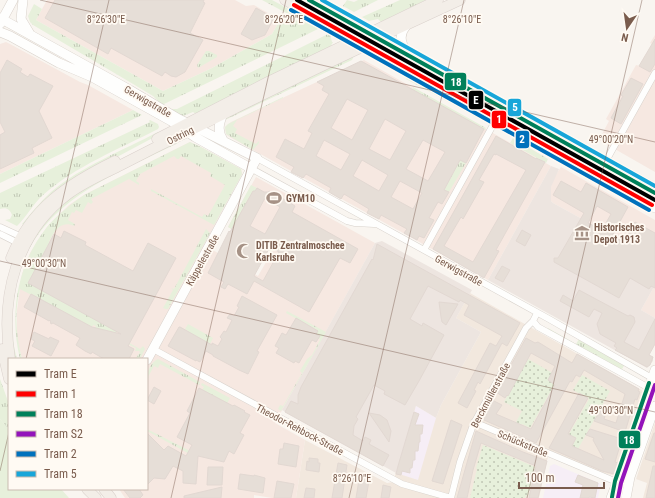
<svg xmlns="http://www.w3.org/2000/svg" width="655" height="498" viewBox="0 0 655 498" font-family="'Roboto Condensed',sans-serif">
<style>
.residential{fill:#f2e8de}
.commercial{fill:#f6e8e1}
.industrial{fill:#ede5e0}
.education{fill:#f6eef6}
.grass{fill:url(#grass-tufts)}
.garden{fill:url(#garden-dots)}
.pitch{fill:#e7f0db}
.building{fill:#e6ded7;stroke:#e2d8d2;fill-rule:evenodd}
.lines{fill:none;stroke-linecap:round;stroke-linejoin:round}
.street-casing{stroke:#d7d1cb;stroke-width:7}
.secondary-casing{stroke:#d9d2cb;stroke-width:10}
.primary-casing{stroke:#dad1cc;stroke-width:11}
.street{stroke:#fefefd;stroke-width:6}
.secondary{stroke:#fefefd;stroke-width:9}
.primary{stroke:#f3eee8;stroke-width:10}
.tram-1-casing{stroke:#fffaf3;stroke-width:7}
.tram-2-casing{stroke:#fffaf3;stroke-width:7}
.tram-3-casing{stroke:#fffaf3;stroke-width:7}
.tram-4-casing{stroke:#fffaf3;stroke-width:7}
.tram-5-casing{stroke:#fffaf3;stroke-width:7}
.tram-6-casing{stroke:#fffaf3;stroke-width:7}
.tram-1{stroke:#000;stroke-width:4}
.tram-2{stroke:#f00;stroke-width:4}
.tram-3{stroke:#00805a;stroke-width:4}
.tram-4{stroke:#9313ba;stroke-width:4}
.tram-5{stroke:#0071bc;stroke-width:4}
.tram-6{stroke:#18a6d9;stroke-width:4}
.ticks{fill:none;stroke:#7a5c4d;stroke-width:1;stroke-opacity:0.45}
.labels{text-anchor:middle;stroke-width:3.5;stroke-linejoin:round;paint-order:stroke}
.street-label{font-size:10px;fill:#7a5c4d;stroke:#fffaf3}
.poi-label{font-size:10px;font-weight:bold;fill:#7a5c4d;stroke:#fffaf3;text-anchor:start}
.ticks-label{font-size:10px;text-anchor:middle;fill:#7a5c4d;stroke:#fffaf3;stroke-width:3.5;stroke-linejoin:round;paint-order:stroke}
.line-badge{stroke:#fffaf3;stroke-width:1.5}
.badge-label{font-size:11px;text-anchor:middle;font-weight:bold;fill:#fff}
</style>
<defs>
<pattern id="grass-tufts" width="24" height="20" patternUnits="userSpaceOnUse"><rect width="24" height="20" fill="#e7f0db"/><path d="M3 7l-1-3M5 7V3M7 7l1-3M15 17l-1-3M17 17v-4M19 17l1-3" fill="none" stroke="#c0c6b4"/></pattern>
<pattern id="garden-dots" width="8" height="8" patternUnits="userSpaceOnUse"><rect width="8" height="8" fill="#e7f0db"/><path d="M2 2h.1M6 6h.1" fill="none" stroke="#c0c6b4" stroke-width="1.8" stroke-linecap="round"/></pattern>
</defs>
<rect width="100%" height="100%" fill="#f9f5f0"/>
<!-- residential -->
<path class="residential" d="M470 293 643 391 616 476 600 472 551 451 547 460 539 498H296L305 440 387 483 393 482 416 406 436 418 441 405 481 332 456 318Z
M655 423V498H643L647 483 636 479Z"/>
<!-- commercial -->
<path class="commercial" d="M47 0H235L246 6 254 5 280 20 272 34 212 68 163 91 36 20Z
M655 35V172L599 140 609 121 606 119 636 65 640 66 652 44 650 43Z
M6 42 10 44 80 82 88 85 133 110 0 174V44Z
M364 60 551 166 488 280 228 136 226 134 225 127 231 122Z
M190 142 201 147 241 169 242 174 204 245 258 276 272 252 228 227 256 177 375 243 275 423 305 440 296 498H272L254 495V498H125L119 489H147V359H22L17 339V310L22 274 30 253 47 227 69 205 84 195Z
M561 167 655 220V259L553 203 551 201V187L554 177Z
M655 285V318L641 310Z"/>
<!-- industrial -->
<path class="industrial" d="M551 166 559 169 551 187V201L553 203 655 259V285L641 310 655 318V344L648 355 653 357V361L647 368 488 280Z
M382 241 472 290 456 318 481 332 441 405 436 418 416 406 396 473 282 410 375 243Z"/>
<!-- education -->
<path class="education" d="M416 406 436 418 418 480 396 473Z
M554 464 601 484 598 498H543L550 466Z"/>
<!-- grass -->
<path class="grass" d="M262 0H272L302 16 290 15Z
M347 0 354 2 358 0H378L354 12 343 6Z
M400 0H426L381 22 378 19 369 21 362 17Z
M34 4 42 9 36 20 163 91 212 68 272 34 280 20C294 18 307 22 320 28L162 105 153 96 128 81 33 25 30 22 28 16Z
M328 34H330L332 42H333L329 49 196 114 193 112 183 116 173 111 172 109H177Z
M206 51H209L217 55V57L198 68 197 65Z
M354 56 352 60 223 121 226 117Z
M405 68 490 116 492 122 478 118 406 79Z
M413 87 486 128 484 130 412 90Z
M283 97V98L237 120 233 126 237 129 235 133 256 144 259 141V143L253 150 226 134 225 127 228 124Z
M133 110 142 115 0 183V174Z
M150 120 158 124 159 127 158 129C119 149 76 166 43 195 33 204 27 216 17 226L5 220 10 219 12 215C10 209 6 207 0 209V193L150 122 149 121Z
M517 131 554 152 552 154 544 152 515 135Z
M158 132 162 133 117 157 25 226 22 224C31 213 40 202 51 192 80 167 124 150 158 132Z
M513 138 548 159 546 163 510 143Z
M175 141 178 143C105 179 25 207 14 299 11 319 11 339 17 359H13L9 314 22 256 48 216 77 192Z
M190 142 201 147 241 169 242 174 240 178 214 225 151 191V189L202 217 204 214 208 216 225 185 210 176 211 173 181 156 179 159H177L174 156 140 174 136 181 139 183V185L129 179 91 199 93 202 91 204 88 202 82 213 76 210 74 213 72 212 68 220 75 224 74 226C61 220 54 231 49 242L117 331 115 335 140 349 143 346 145 349 140 359 136 358 140 352 139 351H135L136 348 95 328 96 326 93 325 92 327 20 289C14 313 16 335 22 359H20C9 314 17 264 47 227 57 215 71 204 84 195Z
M460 160 466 163 449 192 444 190Z
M251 185 257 188 255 191H253L233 228 272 248 289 218 291 219 272 252 228 227Z
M206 229 210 233 168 309H166L163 308 173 290 171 288 174 289Z
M287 311 326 332 281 411 278 409 280 405 283 406 302 373 300 371 307 359 312 355 320 340 316 334 317 330 286 313Z
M188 324 213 338 206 352 187 333 188 331 185 329Z
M548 328 576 344 579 339 625 364 622 369 640 380 547 330Z
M158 359 200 382 199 385 160 364 158 368 154 366 148 377 149 378H148C146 372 152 361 158 359Z
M0 379 9 404V430L0 419Z
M202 383 230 398 197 458 147 431V429L196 454 202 390 204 387 201 385Z"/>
<!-- garden -->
<path class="garden" d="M528 359 556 375 557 380 530 428 522 424 521 426 515 424 522 411 504 402Z
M582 375 610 391 578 449 564 443 589 399 573 390Z
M483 445 535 467 528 496H526L525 498H470L477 469 476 468Z"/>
<!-- pitch -->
<path class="pitch" d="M0 419 9 430V489H61L69 498H0Z"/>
<!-- building -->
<path class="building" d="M55 0H204L203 2 205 3 190 33 203 40 185 72 176 77 171 76 165 72 162 76 111 48 108 54 45 18Z
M256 8 274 18 265 35 252 40 241 34Z
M655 39V64L650 72 639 66Z
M7 60 22 69 20 72 28 77 30 74 53 86 39 111 52 138 32 148 34 153 0 169V135L5 132 0 122V73Z
M361 61 484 129 466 163 460 160 444 190 449 192 442 204 438 202 429 218 434 220 424 238 419 236 417 240 404 233 407 229 381 215 379 219 367 213 369 209 344 194 341 199 329 192 331 188 306 174 303 178 291 172 294 167 276 157 285 139 304 149 312 133 308 131 329 94 322 90 324 86 317 82ZM347 99 368 110 352 140 331 128ZM385 119 406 131 390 160 369 149ZM324 140 350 154 341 170 316 156ZM423 140 445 152 428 181 406 169ZM362 160 388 175 379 191 353 176ZM400 181 422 193 413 209 391 197Z
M631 78 643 84 621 124 611 118 623 96 621 95Z
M496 136 536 159V158L545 162 496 250 499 251 484 278 433 249ZM494 154 496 155V154L526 170 473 262 444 246 461 217 463 219 484 182 479 180Z
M561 181 581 192 586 183 628 207 612 236 624 242 635 222 655 233V288L651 286 649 289 630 278 619 298 554 262V258H558L584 213 553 195ZM597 206 611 214 602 230 588 223Z
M257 188 264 192H269V191L282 198 295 206 292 212 358 249 350 263 340 258 309 312 254 281 247 294 228 284 225 289 221 287 224 282 208 273 229 231 230 232 253 191H255ZM265 198 280 207 265 234 250 226ZM270 247 279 252 263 281 254 276Z
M522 230 531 235 525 246 516 241Z
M64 231 86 242 85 245 133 271 148 243 176 258 128 346 134 349 129 359H104L92 352 91 354 85 351 76 345 80 338 53 323 51 324 50 320 49 321 24 307 31 294 92 327 121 334 28 283 54 234 61 238Z
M377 244 520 323 507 346 502 343 480 384 478 382 474 390 476 391 467 408 458 403 490 343 496 346 502 336 464 315 469 305 460 300 459 302 428 286 410 319 422 326 423 323 444 335 419 381 405 405 384 394 385 391 374 385 356 417 358 419 354 426 353 435 363 441 365 437 371 440 369 444 389 455 383 466 285 412 291 401 298 404V395L301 387 372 259 373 260Z
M502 266 510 270 503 282 495 278Z
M579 290 607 305 628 316 630 315 634 317 635 322 624 342 639 350 655 319V344L649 355 653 357 650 365 647 367 615 350 617 348 614 346 616 343 600 334 597 324 602 313 594 309 589 317 560 301 563 295 573 301Z
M242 296 277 315 257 351 259 352 248 374 239 370 213 356V355L206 351 200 362 196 360V361L168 346 179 327H180L212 345V343L218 346 222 339 220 337 224 331 226 332 232 320 227 318 230 314 234 316 239 307 237 306Z
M439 302 458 304 446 325 442 322 441 317Z
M296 318 318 331 316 334 320 336 316 342 312 340 299 363 295 361 294 363 276 353 279 348 275 346 282 333 286 335Z
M34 332 49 339 50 337 59 341 51 356 32 346 35 341 31 339Z
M526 338 535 343 538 342 572 363 577 354 639 389 638 391 640 392 637 400 635 399 625 432 594 421 603 406 608 407 604 419 616 423 625 394 584 370 580 377 576 375 572 382 570 381 536 443 484 420 482 417 492 400 502 405 496 414 531 429 555 385 548 380 555 366 531 353 508 396 507 395 505 398 496 392Z
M154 387 161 391 154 404 147 400Z
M199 388 233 406 234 405 245 411 244 412 250 415 240 433 244 435 234 454 229 451 224 462 198 456 196 484 183 483V471L173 466 165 479 154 478 147 485V433L164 450 168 446 186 456 192 445 177 437 190 413 187 411Z
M579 393 588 398 568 434 576 438 572 446 604 460 593 440 594 438 586 435 590 429 622 439 615 462 618 463 614 474 602 471 549 448Z
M414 412 419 414 415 425H423L422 434H420V442H419L418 451H415V460H413L412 468H410V473L402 471 401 475 396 474 398 466Z
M369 413 380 415 387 420 391 431 389 442Z
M451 420 462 425 443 484 432 481Z
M476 431 523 452 547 461 538 498H529L536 466 481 443 473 470 467 498H457Z
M654 433H655V462L645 459Z
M284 443 299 446 296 467 278 464 280 449H283Z
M309 458 318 459V463H320L319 472 306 470 307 461 309 462Z
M338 463 347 465 342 498H332Z
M653 466H655V498H646Z
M208 467H223L222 485H207Z
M240 474 254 476V475L265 478 263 493 238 489Z
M360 474 370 475 366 498H356Z
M578 475 598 483 595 498 589 497V498H580L583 485 575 482Z
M277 481 294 484 291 498H274Z
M383 485 391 487 389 498H381Z
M222 487 221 498H184V496Z
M306 488 315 489 314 498H304Z
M123 489H139L143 495 140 498H130Z"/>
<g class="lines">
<!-- street casing -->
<g class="street-casing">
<path id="street" d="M257 158 549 319 652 378
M606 161 655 73
M252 169 347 221 355 223 374 224
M0 227 24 238
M0 234 20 244
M424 250 498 116
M533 321 538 327 649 388
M153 349 402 484 451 498
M474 422 612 480 629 485
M451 498 460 462 473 425 526 328 533 321 537 313"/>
</g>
<!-- secondary casing -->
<g class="secondary-casing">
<path id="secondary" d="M23 0 21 19 30 34
M0 18 130 90 179 119 257 158 147 360
M0 24 13 0
M406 26C399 34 400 43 407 51
M0 32 10 36 59 63 92 77 171 121 195 137 252 169
M376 34 655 188
M366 44 551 146 576 163 655 208
M223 140C217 131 219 123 223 114
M611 498 626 459 655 370
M626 498 630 477 655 406"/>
</g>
<!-- primary casing -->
<g class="primary-casing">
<path id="primary" d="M285 0 359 41
M314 0 371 32
M157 139 268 82 438 0
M11 258C31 208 68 184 115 161
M2 349 9 379
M10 359C0 297 16 233 68 194 84 182 103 174 121 165 144 153 166 142 189 131 246 103 302 75 358 49L380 37 460 0
M87 489 96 498
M104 489 111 498"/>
</g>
<!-- street -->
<use href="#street" class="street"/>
<!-- secondary -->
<use href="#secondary" class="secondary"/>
<!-- primary -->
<use href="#primary" class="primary"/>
<!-- tram-1 casing -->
<g class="tram-1-casing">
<path id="tram-1" d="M297 0 655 200"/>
</g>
<!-- tram-2 casing -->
<g class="tram-2-casing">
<path id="tram-2" d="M294 5 652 205"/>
</g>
<!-- tram-3 casing -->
<g class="tram-3-casing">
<path id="tram-3" d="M309 0 655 193
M612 497 615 481 649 383"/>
</g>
<!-- tram-4 casing -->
<g class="tram-4-casing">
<path id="tram-4" d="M618 498 621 483 655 385"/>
</g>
<!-- tram-5 casing -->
<g class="tram-5-casing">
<path id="tram-5" d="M291 10 649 210"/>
</g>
<!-- tram-6 casing -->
<g class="tram-6-casing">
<path id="tram-6" d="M322 0 655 186"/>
</g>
<!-- tram-1 -->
<use href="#tram-1" class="tram-1"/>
<!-- tram-2 -->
<use href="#tram-2" class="tram-2"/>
<!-- tram-3 -->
<use href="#tram-3" class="tram-3"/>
<!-- tram-4 -->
<use href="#tram-4" class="tram-4"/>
<!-- tram-5 -->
<use href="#tram-5" class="tram-5"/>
<!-- tram-6 -->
<use href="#tram-6" class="tram-6"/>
</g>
<!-- ticks -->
<path class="ticks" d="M40 0 655 142M0 261 655 412M26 359 109 0M0 471 9 432M171 498 286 0M349 498 464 0M527 498 642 0"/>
<!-- icons -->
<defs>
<g id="stadium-bare" transform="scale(1.2)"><path d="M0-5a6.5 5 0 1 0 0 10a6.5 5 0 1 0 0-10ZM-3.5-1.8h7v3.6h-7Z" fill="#a69286" stroke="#fffaf3" stroke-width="2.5" paint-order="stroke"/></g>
<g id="museum-bare" transform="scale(1.2)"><path d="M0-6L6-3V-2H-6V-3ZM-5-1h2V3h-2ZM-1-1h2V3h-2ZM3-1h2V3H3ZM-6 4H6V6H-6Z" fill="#a69286" stroke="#fffaf3" stroke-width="2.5" paint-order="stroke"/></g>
<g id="mosque-bare" transform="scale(1.2)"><path d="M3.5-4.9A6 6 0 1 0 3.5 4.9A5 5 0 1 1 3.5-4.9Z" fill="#a69286" stroke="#fffaf3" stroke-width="2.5" paint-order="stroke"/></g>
</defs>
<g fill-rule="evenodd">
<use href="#stadium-bare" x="274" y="198"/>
<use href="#museum-bare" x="582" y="233"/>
<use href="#mosque-bare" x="244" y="251"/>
</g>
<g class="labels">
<!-- street labels -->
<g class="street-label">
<text transform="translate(148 101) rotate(30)" y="4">Gerwigstraße</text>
<text transform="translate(180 135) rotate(-27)" y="4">Ostring</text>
<text transform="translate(202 260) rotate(-61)" y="4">Käppelestraße</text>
<text transform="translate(459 270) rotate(29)" y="4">Gerwigstraße</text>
<text transform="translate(490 395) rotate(-62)" y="4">Berckmüllerstraße</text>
<text transform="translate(300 429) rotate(28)" y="4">Theodor-Rehbock-Straße</text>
<text transform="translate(523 443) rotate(23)" y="4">Schückstraße</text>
</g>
<!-- poi labels -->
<g class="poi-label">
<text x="286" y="202">GYM10</text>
<text x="594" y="231">Historisches<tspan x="594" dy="12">Depot 1913</tspan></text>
<text x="256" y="249">DITIB Zentralmoschee<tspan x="256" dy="12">Karlsruhe</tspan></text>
</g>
</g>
<g class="ticks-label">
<text x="106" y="23">8°26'30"E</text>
<text x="284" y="23">8°26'20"E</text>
<text x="462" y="23">8°26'10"E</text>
<text x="611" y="143">49°00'20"N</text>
<text x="44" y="267">49°00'30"N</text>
<text x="611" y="414">49°00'30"N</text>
<text x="352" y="482">8°26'10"E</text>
</g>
<g class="line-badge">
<rect x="444" y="72" width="23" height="19" rx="4" fill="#00805a"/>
<rect x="468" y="90" width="16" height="20" rx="4" fill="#000"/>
<rect x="507" y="98" width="15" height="19" rx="4" fill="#18a6d9"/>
<rect x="491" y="110" width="16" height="19" rx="4" fill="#f00"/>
<rect x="515" y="130" width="15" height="19" rx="4" fill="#0071bc"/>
<rect x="618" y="430" width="23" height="19" rx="4" fill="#00805a"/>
</g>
<g class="badge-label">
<text x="456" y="86">18</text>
<text x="476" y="104">E</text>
<text x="515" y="111">5</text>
<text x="499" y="123">1</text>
<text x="522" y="143">2</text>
<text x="629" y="444">18</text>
</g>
<!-- legend -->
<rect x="8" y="358" width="140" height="132" fill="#fffaf3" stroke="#cabbb1"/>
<rect x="16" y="371" width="20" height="6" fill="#000000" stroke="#cabbb1"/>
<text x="44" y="378" font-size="12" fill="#7a5c4d">Tram E</text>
<rect x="16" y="391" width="20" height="6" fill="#ff0000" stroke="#cabbb1"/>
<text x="44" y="398" font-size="12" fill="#7a5c4d">Tram 1</text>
<rect x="16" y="411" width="20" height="6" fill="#00805a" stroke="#cabbb1"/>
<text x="44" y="418" font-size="12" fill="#7a5c4d">Tram 18</text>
<rect x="16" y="431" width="20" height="6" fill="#9313ba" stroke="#cabbb1"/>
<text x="44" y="438" font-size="12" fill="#7a5c4d">Tram S2</text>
<rect x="16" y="451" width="20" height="6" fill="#0071bc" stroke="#cabbb1"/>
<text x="44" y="458" font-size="12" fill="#7a5c4d">Tram 2</text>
<rect x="16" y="471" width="20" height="6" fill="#18a6d9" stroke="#cabbb1"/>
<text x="44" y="478" font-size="12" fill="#7a5c4d">Tram 5</text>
<!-- north arrow -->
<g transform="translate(627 28) rotate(193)" stroke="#fffaf3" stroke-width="3" paint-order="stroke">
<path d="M0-3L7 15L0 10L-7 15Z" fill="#7a5c4d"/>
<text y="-6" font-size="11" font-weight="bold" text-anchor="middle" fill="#7a5c4d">N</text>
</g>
<!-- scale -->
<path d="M519 482v6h85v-6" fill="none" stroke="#7a5c4d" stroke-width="2"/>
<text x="525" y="482" font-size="12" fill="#7a5c4d" stroke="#fffaf3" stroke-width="3" paint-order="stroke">100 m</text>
</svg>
